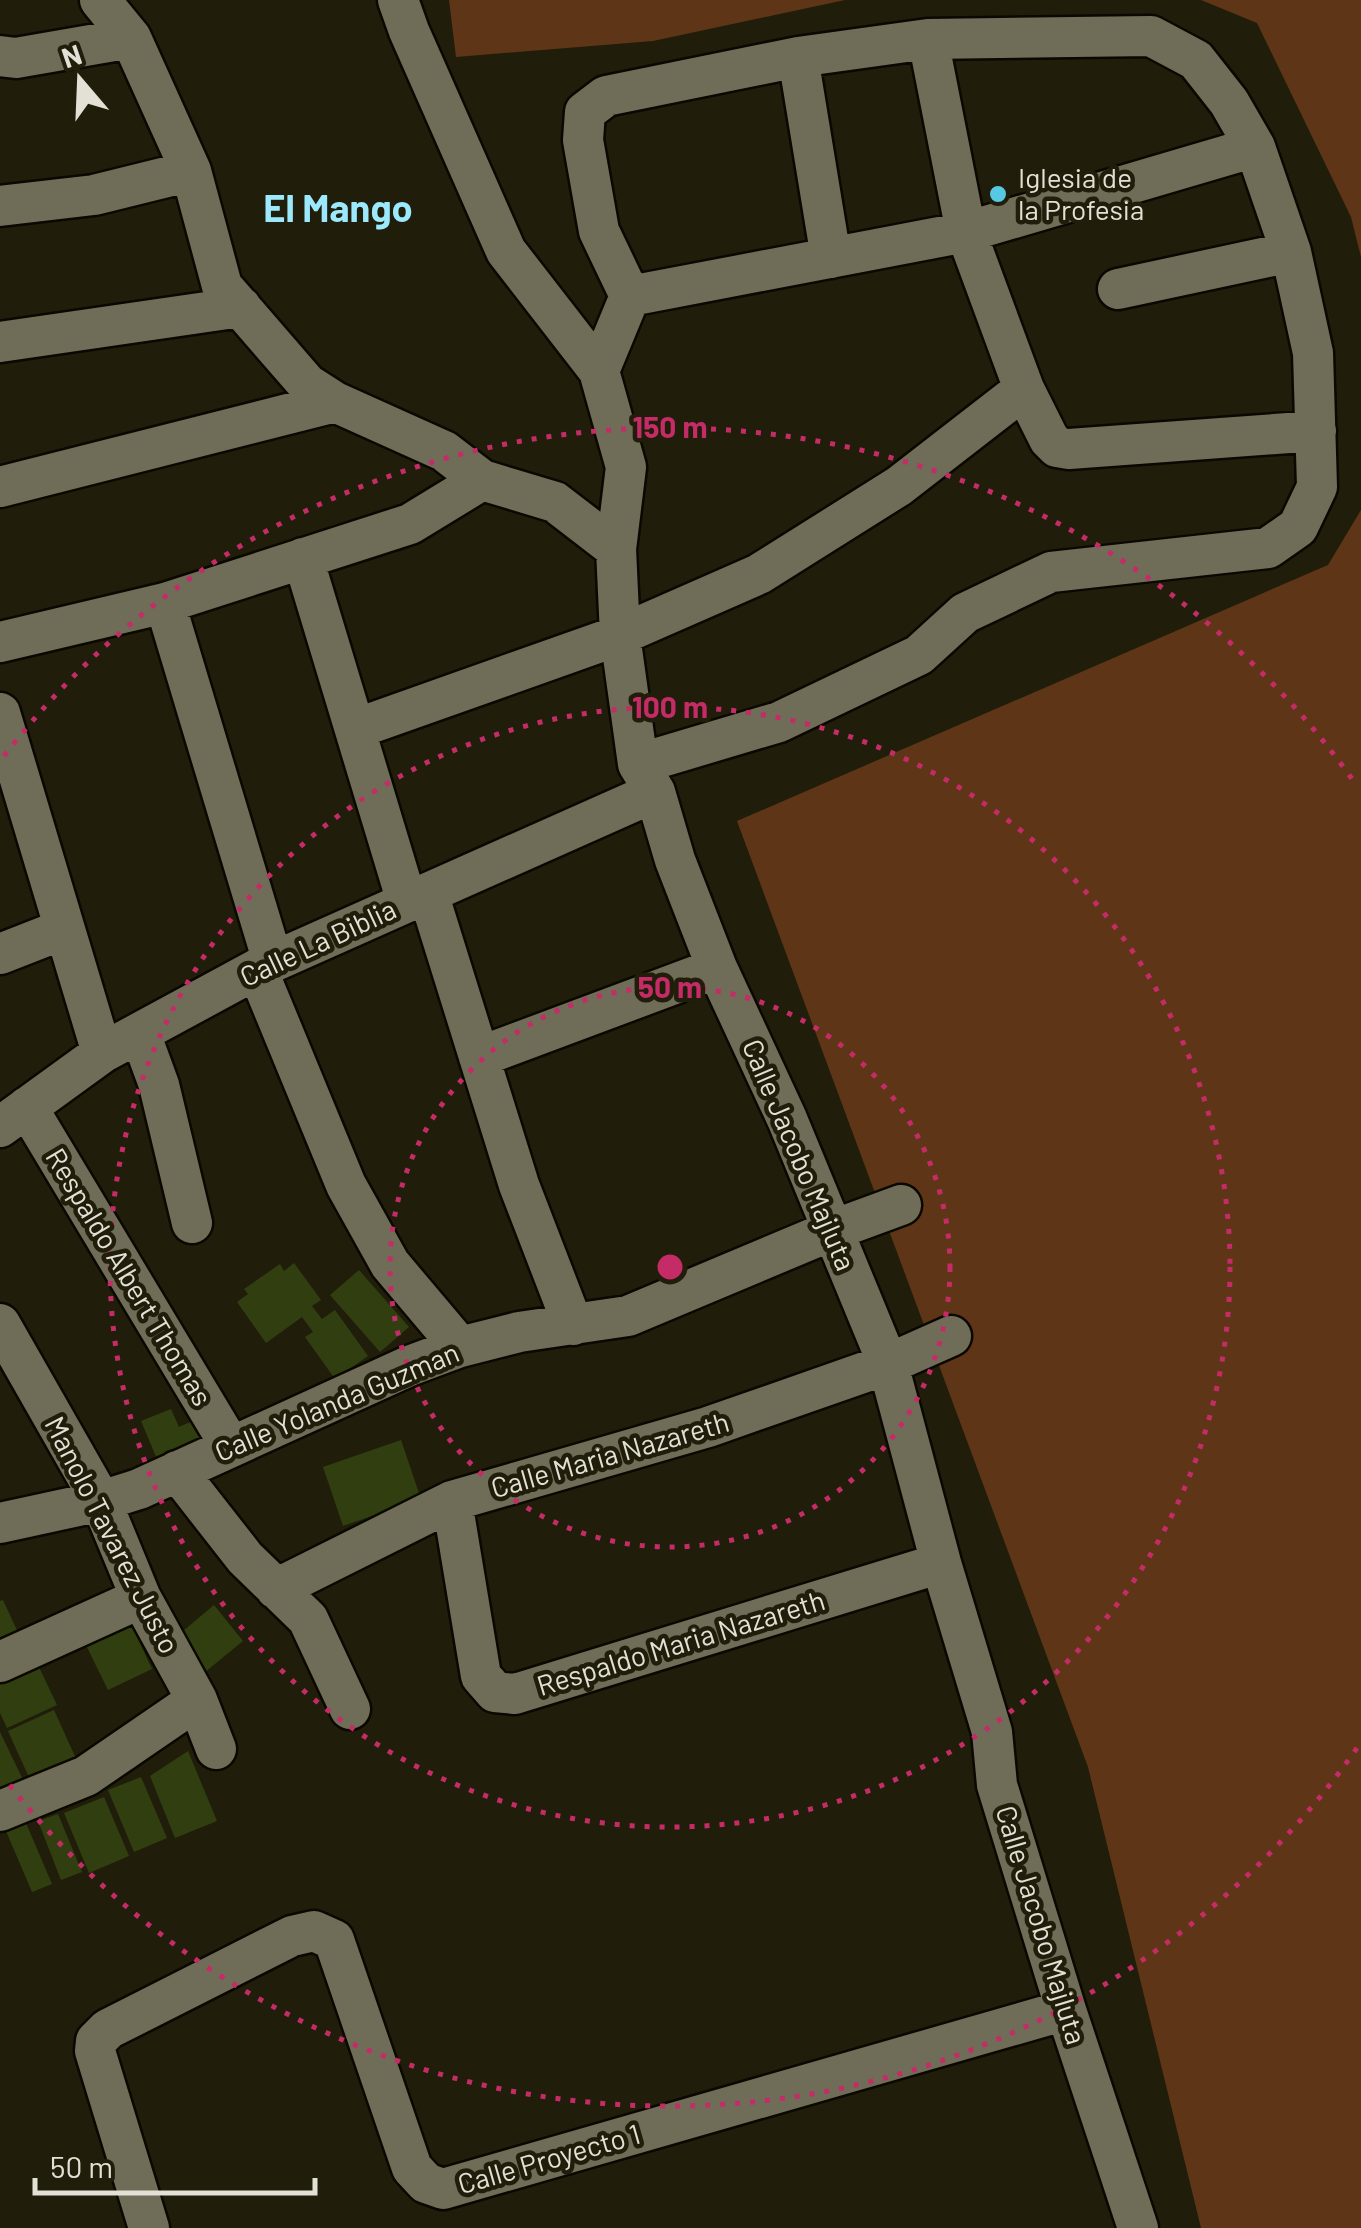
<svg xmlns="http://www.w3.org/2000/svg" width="1361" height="2228" viewBox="0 0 1361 2228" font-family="Barlow,sans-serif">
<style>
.forest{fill:#5e3617}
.building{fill:#313f10}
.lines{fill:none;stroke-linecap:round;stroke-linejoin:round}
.minor-casing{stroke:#0a0800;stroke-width:45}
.minor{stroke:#6f6d57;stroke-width:40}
.ring{fill:none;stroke:#c52c67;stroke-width:5;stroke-dasharray:5 10}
.poi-dot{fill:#58c9e3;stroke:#201e0a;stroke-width:4}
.labels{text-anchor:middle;stroke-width:9;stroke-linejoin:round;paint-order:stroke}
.poi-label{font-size:28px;fill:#e3e1d5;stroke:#201e0a;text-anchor:start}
.street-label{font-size:28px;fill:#e3e1d5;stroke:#201e0a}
.district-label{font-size:38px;font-weight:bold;fill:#9ce9fd;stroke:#201e0a}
.centre{fill:#c52c67;stroke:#201e0a;stroke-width:5}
.ring-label{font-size:30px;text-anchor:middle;font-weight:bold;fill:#c52c67;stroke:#201e0a;stroke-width:9;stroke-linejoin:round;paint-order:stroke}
</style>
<rect width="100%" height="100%" fill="#201e0a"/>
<!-- forest -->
<path class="forest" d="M449 0H845L653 41 456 57Z
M1201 0H1361V257L1351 217 1257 23Z
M1361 510V2228H1201L1088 1767 737 821 1328 565Z"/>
<!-- building -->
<path class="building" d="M294 1263 321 1300 312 1306 322 1319 335 1310 368 1356 335 1379 305 1337 313 1332 302 1317 266 1343 237 1302 248 1294 244 1289 280 1264 284 1271Z
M359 1270 409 1327 380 1352 330 1295Z
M171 1409 179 1427 197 1419 210 1451 162 1471 141 1421Z
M401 1440 421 1499 343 1526 323 1467Z
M3 1600 21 1639 0 1649V1601Z
M214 1605 243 1641 199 1677 170 1642Z
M129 1620 152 1669 108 1690 84 1641Z
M38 1665 57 1705 7 1728 0 1713V1684Z
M54 1710 78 1763 32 1784 8 1731Z
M0 1732 28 1790 0 1803Z
M188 1751 217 1821 175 1838 150 1776Z
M141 1777 167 1838 134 1852 108 1790Z
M104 1797 129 1856 89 1873 64 1813Z
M58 1814 82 1872 61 1880 38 1821Z
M26 1823 52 1884 32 1892 6 1831Z"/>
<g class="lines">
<!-- minor casing -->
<g class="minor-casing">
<path id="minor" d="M100 0 131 38 191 171 222 286 307 384 335 402 444 451 482 480 555 502 616 549
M398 0 409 31 506 251 599 371 626 467 616 549 620 635 638 764 655 792 675 860 717 968 787 1119 888 1364 941 1563 992 1732 997 1785 1066 2010 1138 2228
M928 39 966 232 1024 389 1049 439 1057 447 1069 449 1316 431
M0 56 16 58 131 38
M798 57 831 258
M0 206 94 195 191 171
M1118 289 1291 252
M630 296 599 231 583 140 585 112 606 96 798 57 928 39 1151 36 1196 60 1229 102 1255 147 1291 252 1313 353 1317 487 1298 527 1268 548 1051 572 965 613 919 655 779 722 638 764
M0 342 241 307
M599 371 630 296 966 232 1255 147
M0 487 335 402
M303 558 407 902
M165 603 273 962
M0 642 165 603 410 524 482 480
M0 713 102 1053
M355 729 620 635 759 574 899 486 1024 389
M428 893 519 1185 573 1325
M0 954 64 929
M257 969 346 1185 390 1264 460 1347
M140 1033 159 1085 192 1223
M479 1057 717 968
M27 1107 231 1447
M0 1127 102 1053 257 969 655 792
M0 1324 101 1501 141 1598 197 1700 216 1749
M177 1471 245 1558 308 1619 350 1709
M452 1501 481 1676 495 1692 515 1694 941 1563
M0 1523 101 1501 139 1489 409 1366 460 1347 519 1332 628 1316 833 1230 901 1205
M276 1589 452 1501 708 1427 888 1364 951 1336
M0 1662 141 1598
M0 1811 86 1776 197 1700
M149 2228 95 2051 96 2041 108 2029 292 1936 314 1931 334 1940 412 2168 426 2183 443 2189 1066 2010"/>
</g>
<!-- minor -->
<use href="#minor" class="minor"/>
</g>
<!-- distance rings -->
<g class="ring">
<circle cx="670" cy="1267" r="280"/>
<circle cx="670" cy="1267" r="560"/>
<path d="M1357 1748A839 839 0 0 1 4 1778M4 756A839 839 0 0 1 1357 786"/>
</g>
<!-- markers -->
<circle class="poi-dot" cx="998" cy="194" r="10"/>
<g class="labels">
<!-- poi labels -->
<g class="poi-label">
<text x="1018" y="188">Iglesia de<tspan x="1018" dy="32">la Profesia</tspan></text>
</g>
<!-- street labels -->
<g class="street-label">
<text transform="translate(318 943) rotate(-25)" y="10">Calle La Biblia</text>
<text transform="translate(799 1155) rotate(67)" y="10">Calle Jacobo Majluta</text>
<text transform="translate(129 1277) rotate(59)" y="10">Respaldo Albert Thomas</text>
<text transform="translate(337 1402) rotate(-23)" y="10">Calle Yolanda Guzman</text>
<text transform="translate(610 1455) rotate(-16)" y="10">Calle Maria Nazareth</text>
<text transform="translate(112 1535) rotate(63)" y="10">Manolo Tavarez Justo</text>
<text transform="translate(681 1643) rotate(-17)" y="10">Respaldo Maria Nazareth</text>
<text transform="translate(1041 1925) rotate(73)" y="10">Calle Jacobo Majluta</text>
<text transform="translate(549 2159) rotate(-16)" y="10">Calle Proyecto 1</text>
</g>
<!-- district labels -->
<g class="district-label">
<text x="338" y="222">El Mango</text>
</g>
</g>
<circle cx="670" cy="1267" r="15" class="centre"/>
<g class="ring-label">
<text x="670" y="438">150 m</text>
<text x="670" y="718">100 m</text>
<text x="670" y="998">50 m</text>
</g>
<!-- north arrow -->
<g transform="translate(80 80) rotate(341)" stroke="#201e0a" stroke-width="8" paint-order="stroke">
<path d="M0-8L18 38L0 25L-18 38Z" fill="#e3e1d5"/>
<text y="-15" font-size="28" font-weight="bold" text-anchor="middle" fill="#e3e1d5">N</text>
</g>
<!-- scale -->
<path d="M35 2178v15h280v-15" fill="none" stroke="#e3e1d5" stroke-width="5"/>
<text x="50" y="2178" font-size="30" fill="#e3e1d5" stroke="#201e0a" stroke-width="8" paint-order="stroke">50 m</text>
</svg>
